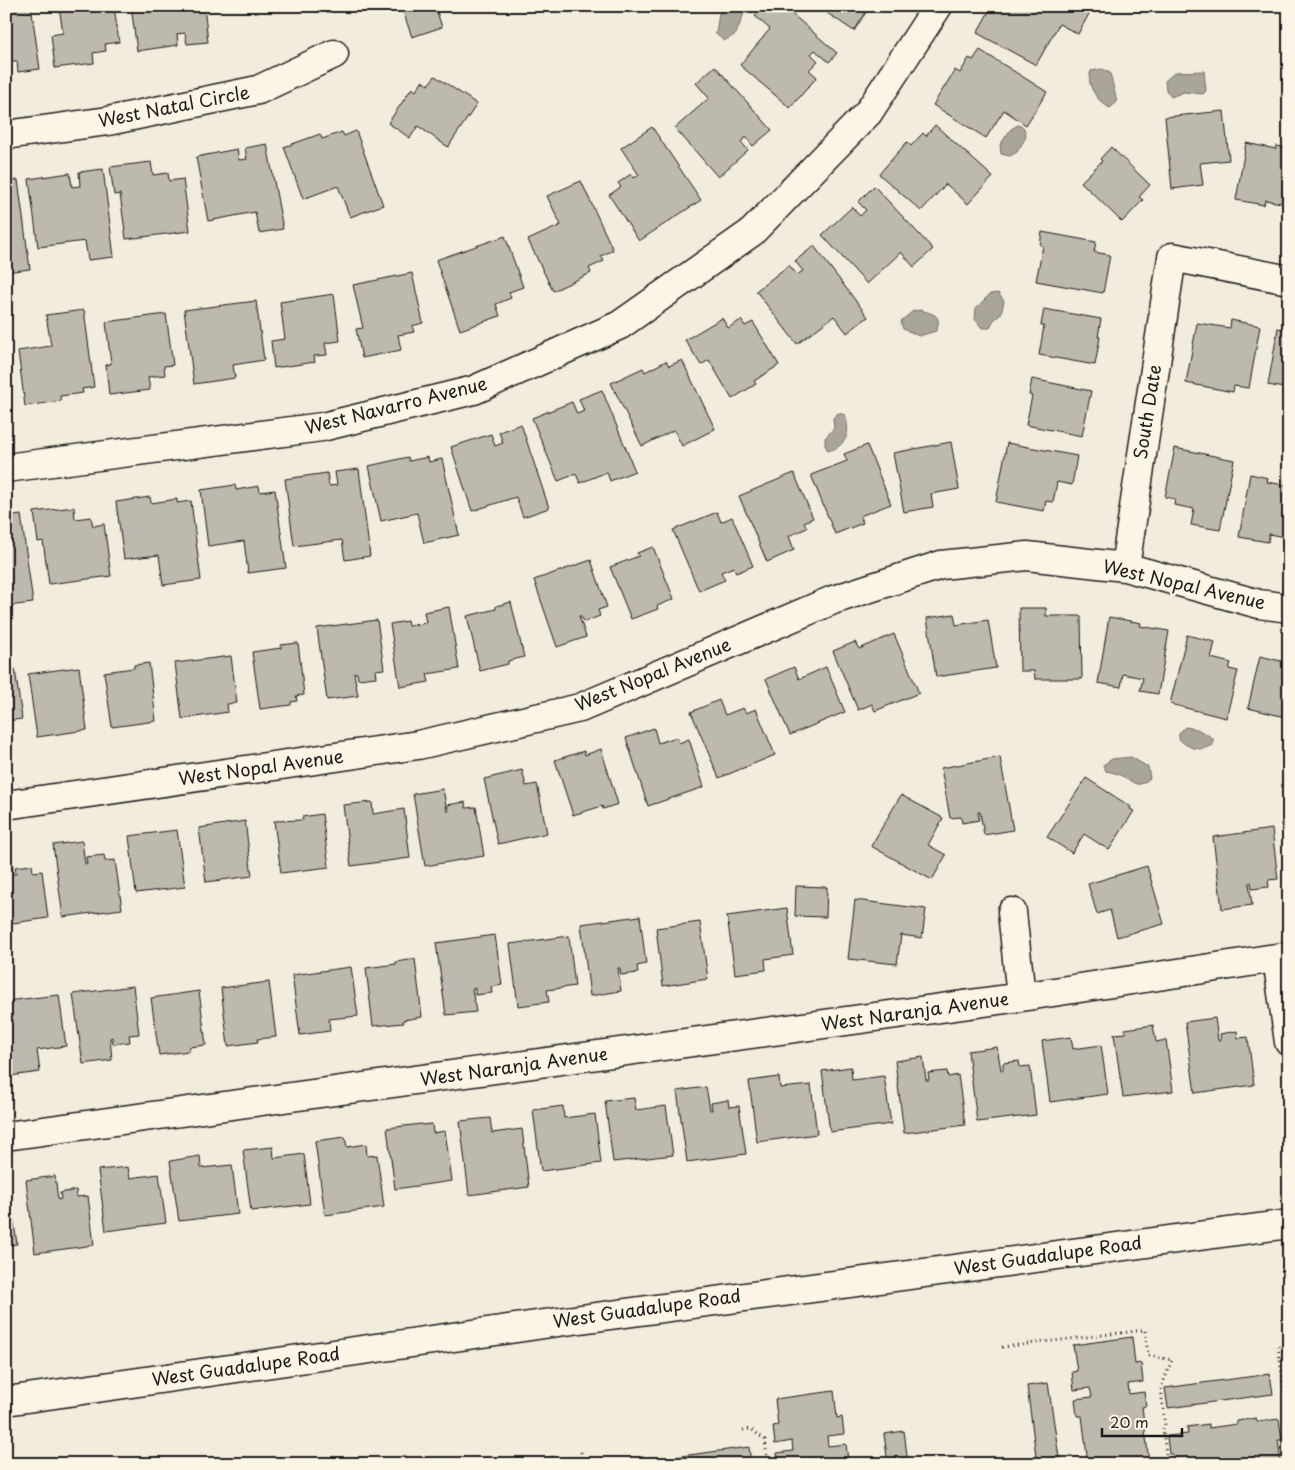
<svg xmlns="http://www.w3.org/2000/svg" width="1295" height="1470" viewBox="0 0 1295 1470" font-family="'Playpen Sans',sans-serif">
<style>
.water{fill:#aaa59b;stroke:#716e68}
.building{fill:#beb9ae;stroke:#1c1c1c}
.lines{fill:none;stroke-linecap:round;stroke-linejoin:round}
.minor-casing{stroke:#1c1c1c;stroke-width:31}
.major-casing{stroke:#1c1c1c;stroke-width:31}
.path{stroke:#1c1c1c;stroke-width:3;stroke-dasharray:1 4;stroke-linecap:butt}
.minor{stroke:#fcf5e5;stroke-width:28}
.major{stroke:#fcf5e5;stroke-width:28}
.labels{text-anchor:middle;stroke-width:5;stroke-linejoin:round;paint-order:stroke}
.street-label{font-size:18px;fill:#1c1c1c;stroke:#fcf5e5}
</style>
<rect width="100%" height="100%" fill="#f3ecdd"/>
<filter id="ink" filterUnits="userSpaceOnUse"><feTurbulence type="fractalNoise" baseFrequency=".02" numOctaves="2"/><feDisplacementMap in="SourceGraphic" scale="10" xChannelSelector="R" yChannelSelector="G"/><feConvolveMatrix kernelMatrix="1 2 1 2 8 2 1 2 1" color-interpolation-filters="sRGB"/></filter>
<g filter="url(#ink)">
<!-- water -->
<path class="water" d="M727 6H742L744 13 736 34 724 41 716 34 719 13Z
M1103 69 1110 73 1117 102 1110 108C1098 102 1085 85 1091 71Z
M1204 71 1206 91 1203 94 1184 92 1171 97 1166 90 1165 81 1175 72Z
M1018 125 1024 128 1026 137 1017 152 1010 156 1001 154 1000 145 1011 129Z
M998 293 1004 301 1001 314 993 321 990 328H982L975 319 976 308 990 294Z
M920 310C933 314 943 314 936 331L919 336 903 329 901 321 913 311Z
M838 413 845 415C851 432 847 446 828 451L825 445V438L834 428 833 418Z
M1185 727 1197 729 1213 738V745C1201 752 1189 749 1179 739V733Z
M1131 757 1148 767 1150 778C1136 790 1135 782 1122 776 1117 773 1111 772 1106 771L1103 765 1112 759Z"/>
<!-- building -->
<path class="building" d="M6 6H31L40 69 18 72 17 61H9L10 74H6Z
M59 6H114L119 42 105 44 106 51 93 53 94 63 55 68 51 35 63 33Z
M131 6H204L208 42 187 44 185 33 177 34 178 45 137 51Z
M401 6H453L437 12 442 27 412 37Z
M763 6H783L837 53 829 62 815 50 811 54 818 61 809 70 817 77 790 108 740 65 770 29 755 16Z
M832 6H870L854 31 827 13Z
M992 6H1080L1090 12 1078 34 1059 24 1036 65 977 33Z
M1199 6H1216L1215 11Z
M1257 6H1281L1257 11Z
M980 50 1047 92 1026 125 1004 110 986 138 933 105 955 70 960 73 969 58 973 60Z
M715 66 772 130 753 146 746 137 741 142 748 150 718 177 675 128 709 98 696 83Z
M435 76 477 104 448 147 418 126 410 138 388 123 412 88 416 91 422 81 428 85Z
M1224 111 1229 160 1200 163 1203 185 1172 189 1165 117Z
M935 125 993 177 968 204 946 184 921 211 879 174 907 142 911 146 923 133 926 136Z
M652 127 701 200 639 241 609 195 621 187 618 183 631 174 634 178 639 175 621 148Z
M356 131 383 205 350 217 338 186 303 199 284 147 320 134 322 139 342 132 344 136Z
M1246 143 1276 149V146L1289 148V163L1281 203 1265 200 1264 205 1236 200Z
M267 144 283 229 259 233 255 212 208 221 196 157 237 149 239 160 247 159 245 148Z
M1111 147 1150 185 1139 197 1143 200 1122 222 1081 182 1102 161 1100 159Z
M151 162 153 175 168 173 169 181 183 179 190 231 126 239 120 194 114 195 110 167Z
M103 169 114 257 88 260 85 241 38 247 29 179 70 173 72 187 80 186 79 172Z
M18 180 30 269 6 272V182Z
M581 181 613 250 601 256 604 261 589 268 591 273 553 291 528 240 561 225 547 196Z
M874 186 933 249 914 267 901 252 867 284 822 235 852 207 860 216 866 210 858 202Z
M1042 232 1096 242 1094 252 1110 255 1103 293 1036 281 1043 246 1040 245Z
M505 236 523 287 509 292 511 298 496 304 500 316 460 330 436 260Z
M814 246 868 317 847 333 834 316 797 344 756 291 789 265 797 275 803 271 795 261Z
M412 273 423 323 412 326 414 332 398 335 401 350 362 358 356 329 363 328 353 285Z
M334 294 340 341 325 343 327 355 314 356 315 362 274 368 271 341 285 339 280 302Z
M256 301 264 360 233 365 235 378 194 384 184 310Z
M1044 309 1101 319 1098 337H1100L1095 365 1039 355 1044 326 1041 325Z
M84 310 94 387 82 389 83 393 60 396 61 401 25 406 18 351 51 346 46 315Z
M166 314 173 365 164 366 165 375 148 377 150 390 109 395 106 365 111 364 106 322Z
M722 318 728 328 741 320 745 326 753 322 779 365 754 381 756 384 732 399 709 360 701 365 685 340Z
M1231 320 1260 326 1249 388 1234 386 1233 392 1186 383 1197 323 1230 328Z
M1278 328 1289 330V389L1268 385Z
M682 360 715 429 682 446 674 430 642 446 611 383 643 368 645 372 666 361 669 366Z
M1032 379 1091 391 1082 436 1026 425 1032 396 1029 395Z
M602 390 635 471 610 481 607 472 580 483 576 474 558 481 532 418 572 402 577 414 584 411 579 399Z
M521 424 549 508 523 517 516 497 472 511 451 447 491 434 495 446 503 443 499 432Z
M951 442 959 489 931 494 933 507 904 512 893 453Z
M1007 443 1077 456 1072 485 1057 482 1053 502 1046 501 1044 511 996 502Z
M867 445 891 504 860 516 863 523 835 534 811 475 847 461 844 454Z
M1175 448 1234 460 1220 530 1191 525 1194 509 1174 505 1175 499 1165 497Z
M408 457 409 461 428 457 429 462 442 459 459 535 424 543 417 513 381 521 369 466Z
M359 469 370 556 345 560 342 540 294 546 285 479 327 473 329 486 337 485 335 472Z
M794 473 813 518 804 522 807 528 789 536 794 550 767 562 739 496Z
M1250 474 1268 478 1267 482 1285 485 1287 474H1289V538L1269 534 1268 542 1239 537Z
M235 485 236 490 259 486 260 492 275 490 286 568 248 573 244 541 208 546 201 490Z
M150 497 151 503 177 499V503L191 501 201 580 163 585 159 555 124 559 116 502Z
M74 507 75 519 91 517 93 526 104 524 111 576 49 584 43 541 38 542 34 512Z
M717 512 721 522 732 517 753 566 736 573 734 567 721 572 725 580 699 591 673 530Z
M21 515 33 603 8 606 6 517Z
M653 547 674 599 657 606 658 609 631 619 610 567 639 556 637 553Z
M591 560 607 607 598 610 600 616 584 622 581 616H579L586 637 557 647 534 580Z
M511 602 524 657 508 661V664L480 671 467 616 496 609V606Z
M449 607 459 669 427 674 429 682 400 687 390 624 407 621 408 626 426 623 424 612Z
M1019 608H1046V616H1081L1082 679H1035L1034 671H1020Z
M954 614 956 625 988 620 996 668 936 677 927 618Z
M1109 617 1141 623 1140 626 1169 631 1158 694 1140 691 1143 678 1123 674 1121 687 1098 683Z
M377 620 384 669 375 670 376 677 358 679 357 673H354L358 696 327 700 317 628Z
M894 634 919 693 875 711 872 704 858 710 833 651 855 642 859 649Z
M1187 635 1215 642 1211 658 1231 663 1229 669 1238 671 1226 718 1170 704Z
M298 643 304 695 296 696 297 701 291 702V705L260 709 252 652 281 648V645Z
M231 656 237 703 227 704 228 712 182 719 175 663Z
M1260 656 1289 663V718L1248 708Z
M149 663 156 721 112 727 104 672 134 668V665Z
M79 667 87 730 37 737 28 674Z
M794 667 799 679 826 667 845 712 790 735 766 679Z
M15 669 22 719 6 721V670Z
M719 700 725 715 743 708 746 713 756 709 775 755 719 778 691 712Z
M654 728 658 743 677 737 679 743 689 739 704 787 648 806 626 738Z
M601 749 618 804 603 809 602 806 573 815 555 760 584 751 585 755Z
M1000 757 1013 830 984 835 980 812H978L979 820 962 823 961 817 950 818 941 768Z
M522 770 526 786 537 784 547 833 498 844 484 779Z
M1086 778 1131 807 1130 809 1134 811 1109 850 1084 834 1072 853 1047 837Z
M443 789 447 811H449L447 805 465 802 466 808 476 807 484 856 425 866 413 794Z
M901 795 943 818 928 845 946 855 932 880 871 846Z
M372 802 373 814 404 809 410 858 351 866 343 805Z
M322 814 329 867 281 873 274 821 303 820 302 817Z
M245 821 252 876 206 882 199 828Z
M1272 829 1278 879 1268 880 1269 887 1252 889 1251 882 1249 883 1252 905 1222 909 1213 837Z
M177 830 185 887 136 893 129 836Z
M82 841 85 864H87L86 857 104 855 105 861 115 860 122 909 63 917 53 845Z
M10 851 13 874H16L15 867 32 865 33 872 42 871 48 918 6 924V852Z
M1147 866 1164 924 1117 937 1110 910 1097 914 1088 884Z
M796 886 827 887 826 917 795 916Z
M855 900 926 909 922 938 901 935 897 964 848 959Z
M787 908 793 955 765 959 766 970 735 974 727 916Z
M640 916 646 964 637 966 638 973 621 975 620 968H618L621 991 590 996 581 924Z
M700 922 708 979 663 986 656 928Z
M495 935 502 985 491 987 492 993 475 995V988L472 989 476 1012 446 1015 436 943Z
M569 936 575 986 547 990 549 1002 518 1006 510 944Z
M415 959 422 1017 403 1020 404 1023 373 1026 366 968 396 964V962Z
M351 967 358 1016 329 1019 330 1031 300 1035 292 975Z
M269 982 276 1037 257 1039 258 1042 228 1046 221 988Z
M133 986 139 1034 129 1035 130 1042 113 1044 112 1037 110 1038 112 1060 83 1064 73 994Z
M199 991 206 1045 189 1047V1051L159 1055 151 998Z
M59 995 66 1046 37 1050 40 1072 10 1076 6 1043V1001Z
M1215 1018 1218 1040H1221L1220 1034 1237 1031 1238 1038 1248 1037 1254 1085 1195 1093 1185 1022Z
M1153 1025 1156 1042 1166 1040 1173 1091 1123 1097 1114 1034 1126 1033 1125 1029Z
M1071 1037 1073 1049 1101 1045 1108 1094 1050 1102 1042 1041Z
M997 1047 1001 1070H1003V1063L1019 1061 1020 1067 1030 1066 1036 1115 977 1122 968 1051Z
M923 1057 926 1080H929L928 1073 947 1071 948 1077 958 1075 965 1125 904 1133 895 1061Z
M851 1067 852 1080 884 1076 891 1124 830 1132 822 1071Z
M779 1077 780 1088 811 1085 817 1134 757 1142 749 1081Z
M706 1087 710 1110H712L711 1103 728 1100 729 1107 739 1106 746 1154 687 1162 677 1091Z
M634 1098 636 1110 666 1106 673 1155 613 1162 605 1101Z
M563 1106 564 1118 595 1114 601 1163 541 1171 533 1110Z
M490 1118 492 1133 522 1129 529 1187 469 1195 460 1121Z
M422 1124 423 1125 432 1124 433 1133 445 1131 452 1181 395 1189 387 1128Z
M345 1137 347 1147 366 1144 367 1156 377 1155 384 1207 325 1215 315 1141Z
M273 1147 274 1158 304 1154 310 1204 251 1211 243 1150Z
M200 1156 201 1168 232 1165 238 1214 179 1221 170 1161Z
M128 1167 130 1178 159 1174 166 1223 106 1231 98 1170Z
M55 1176 58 1200 61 1199 60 1193 76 1190 77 1197 88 1196 94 1245 35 1253 26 1180Z
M8 1183 17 1244 6 1245V1184Z
M1132 1337 1135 1364 1141 1363 1143 1382 1128 1384 1129 1394 1144 1392 1146 1406 1142 1407 1149 1461H1153V1464H1088L1082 1416H1077L1075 1399 1092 1397 1090 1388 1074 1390 1072 1372 1077 1371 1073 1345Z
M1270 1374 1273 1394 1168 1408 1165 1388Z
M1048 1383 1060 1464H1037L1027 1386Z
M834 1391 837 1418 842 1417 844 1434 827 1436 828 1446 846 1444 848 1460 844 1461V1464H778L777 1453 793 1451 792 1441 775 1444 773 1426 778 1425 775 1399Z
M1256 1418 1257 1422 1279 1419 1282 1440H1278L1281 1464H1174L1173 1454H1169L1167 1436 1188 1434 1187 1427 1209 1424V1428L1237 1424V1421Z
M904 1431 908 1464H888L884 1434Z
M749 1447 751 1464H621Z
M351 1458V1464H305Z"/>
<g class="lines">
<!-- minor casing -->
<g class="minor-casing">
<path id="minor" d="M6 135 108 121 258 90 334 54
M6 468 322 427 474 390 620 325 752 232 868 113 938 6
M1125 567 1172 257 1289 280
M6 805 418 745 580 708 833 600 941 565 1027 556 1125 567 1259 604 1289 608
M1012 912 1021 997
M1277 958 1289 1042
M6 1136 1021 997 1289 956"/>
</g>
<!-- major casing -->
<g class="major-casing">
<path id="major" d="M6 1401 551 1323 1289 1224"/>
</g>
<!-- path -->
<path class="path" d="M1278 1346 1289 1423
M1002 1347 1145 1330 1148 1355 1172 1360
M743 1430 751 1429 765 1440 768 1464
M581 1452 583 1464
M552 1456 553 1464
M1162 1464V1461H1167L1163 1429 1165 1425 1161 1388 1172 1360"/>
<!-- minor -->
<use href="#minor" class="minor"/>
<!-- major -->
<use href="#major" class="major"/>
</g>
</g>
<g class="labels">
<!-- street labels -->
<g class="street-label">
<text transform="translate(174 107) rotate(-11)" y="6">West Natal Circle</text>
<text transform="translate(396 406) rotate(-14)" y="6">West Navarro Avenue</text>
<text transform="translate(1148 412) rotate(-81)" y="6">South Date</text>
<text transform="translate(1184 585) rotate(13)" y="6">West Nopal Avenue</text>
<text transform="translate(653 675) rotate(-22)" y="6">West Nopal Avenue</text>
<text transform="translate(261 768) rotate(-8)" y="6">West Nopal Avenue</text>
<text transform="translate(915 1012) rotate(-8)" y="6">West Naranja Avenue</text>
<text transform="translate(514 1067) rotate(-8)" y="6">West Naranja Avenue</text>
<text transform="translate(1048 1256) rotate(-8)" y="6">West Guadalupe Road</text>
<text transform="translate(647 1309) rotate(-8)" y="6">West Guadalupe Road</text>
<text transform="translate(246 1367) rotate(-8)" y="6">West Guadalupe Road</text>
</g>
</g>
<!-- margin -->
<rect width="1295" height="1470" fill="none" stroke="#fcf5e5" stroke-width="25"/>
<rect x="12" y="12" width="1270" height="1445" fill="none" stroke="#1c1c1c" stroke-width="2" filter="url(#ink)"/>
<!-- scale -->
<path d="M1102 1428v8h80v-8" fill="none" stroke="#1c1c1c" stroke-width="2.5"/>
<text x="1110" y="1428" font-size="15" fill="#1c1c1c" stroke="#fcf5e5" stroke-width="4" paint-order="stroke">20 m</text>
</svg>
